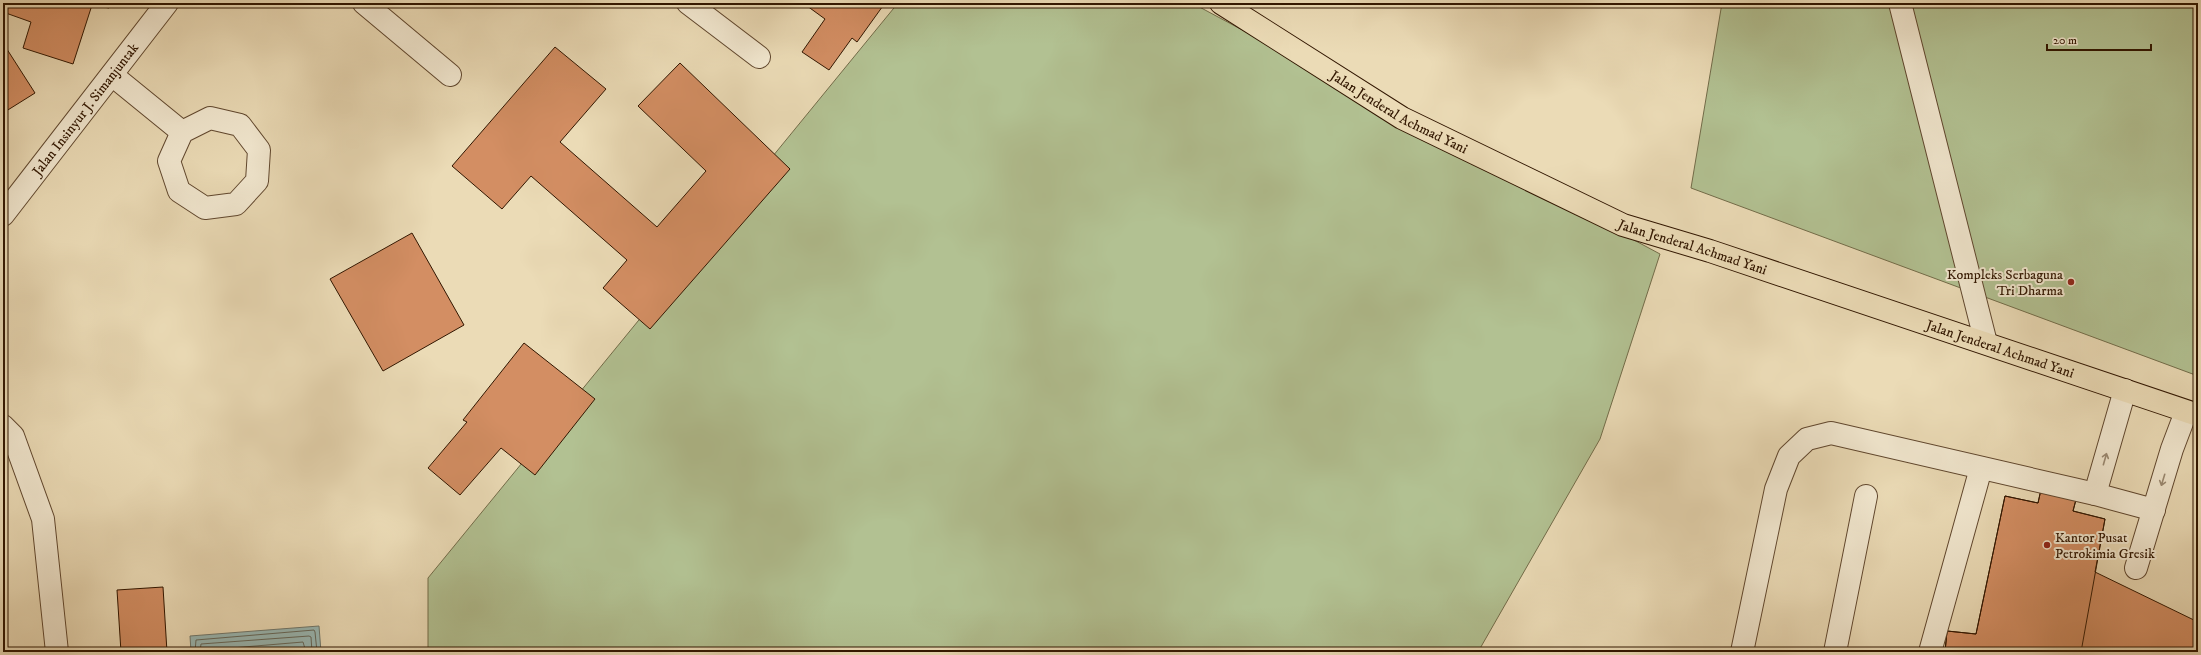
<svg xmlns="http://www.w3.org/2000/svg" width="2201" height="655" viewBox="0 0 2201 655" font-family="'IM FELL DW Pica',serif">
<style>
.green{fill:#b2c192;stroke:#726c49}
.water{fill:#9ab9b5;stroke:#70786d}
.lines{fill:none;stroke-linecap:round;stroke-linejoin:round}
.shore{stroke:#66685a;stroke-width:1}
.building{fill:#d38e63;stroke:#311600}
.minor-casing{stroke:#60472e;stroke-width:24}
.major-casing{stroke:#311600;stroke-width:24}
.minor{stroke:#f2e8d0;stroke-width:22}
.major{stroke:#ebdbb6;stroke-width:22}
.oneway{stroke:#9b8a72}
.poi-dot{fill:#8f2418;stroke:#f2e8d0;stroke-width:1.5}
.labels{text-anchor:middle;stroke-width:4;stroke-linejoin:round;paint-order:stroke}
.street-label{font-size:14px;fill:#311600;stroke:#f2e8d0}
.poi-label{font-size:14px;fill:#311600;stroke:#f2e8d0;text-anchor:end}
</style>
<rect width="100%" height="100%" fill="#ebdbb6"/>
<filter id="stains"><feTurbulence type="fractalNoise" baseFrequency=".005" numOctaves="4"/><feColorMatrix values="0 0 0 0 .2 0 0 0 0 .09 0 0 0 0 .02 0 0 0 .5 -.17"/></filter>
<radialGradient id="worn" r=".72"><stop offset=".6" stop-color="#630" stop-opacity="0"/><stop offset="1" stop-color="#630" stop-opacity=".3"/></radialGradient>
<!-- green -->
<path class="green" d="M898 3H1192L1660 254 1600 439 1478 652H428V578Z
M1722 3H2198V376L1691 188Z"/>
<!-- water -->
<path class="water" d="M319 626 321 652H191L190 636Z"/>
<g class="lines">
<!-- shore -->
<path class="shore" d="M195 652 196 640 314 630 315 632 317 652
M200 652 201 644 309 636 311 637 312 652
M206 652 208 650 303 642 306 652"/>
</g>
<!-- building -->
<path class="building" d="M3 3H111L109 8 92 5 73 64 23 48 31 22 3 12Z
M803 3H885L857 42 852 38 829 70 802 52 825 19Z
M3 43 35 93 3 113Z
M555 47 606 89 560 142 657 227 706 171 638 106 680 63 790 169 650 329 603 288 627 260 531 176 502 209 452 166Z
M412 233 464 325 383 371 330 279Z
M524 343 595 399 535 475 501 448 460 495 428 468 467 422 463 420Z
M2042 485 2078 492 2073 511 2105 519 2095 572 2198 622V652H1945L1947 631 1976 634 2005 496 2038 503Z
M2042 485 2078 492 2073 511 2105 519 2081 652H1945L1947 631 1976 634 2005 496 2038 503Z
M163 587 167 652H121L117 590Z"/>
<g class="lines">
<!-- minor casing -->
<g class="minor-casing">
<g id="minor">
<path d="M364 3 450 75"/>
<path d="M688 3 759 57"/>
<path d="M1900 3 1986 343"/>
<path d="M112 75 182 132"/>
<path d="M210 118 240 125 259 150 257 181 236 204 205 208 179 191 169 161 182 132Z"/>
<path id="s1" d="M3 215 167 3"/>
<path d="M3 426 13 436 43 519 57 652"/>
<path d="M2095 494 2125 390"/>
<path d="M2136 568 2172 449 2186 412"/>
<path d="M1742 652 1776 489 1789 456 1807 439 1831 433 2095 494 2154 510"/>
<path d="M1835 652 1866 496"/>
<path d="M1930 652 1981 468"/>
</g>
</g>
<!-- major casing -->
<g class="major-casing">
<g id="major">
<path id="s2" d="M1221 3 1402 118 1623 225 1710 251 2198 415"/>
</g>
</g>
<!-- minor -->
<use href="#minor" class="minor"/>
<!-- major -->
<use href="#major" class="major"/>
</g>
<!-- one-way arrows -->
<defs><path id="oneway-shaft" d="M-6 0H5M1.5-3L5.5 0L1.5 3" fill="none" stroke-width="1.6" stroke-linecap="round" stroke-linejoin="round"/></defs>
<g class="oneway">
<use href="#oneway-shaft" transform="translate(2105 459) rotate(-74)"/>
<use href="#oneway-shaft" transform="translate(2163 480) rotate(107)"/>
</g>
<!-- markers -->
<g class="poi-dot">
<circle cx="2071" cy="282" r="4"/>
<circle cx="2047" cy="545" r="4"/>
</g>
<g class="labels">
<!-- street labels -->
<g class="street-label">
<text dy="5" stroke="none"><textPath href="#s1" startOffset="134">Jalan Insinyur J. Simanjuntak</textPath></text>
<text dy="5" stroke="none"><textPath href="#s2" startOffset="209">Jalan Jenderal Achmad Yani</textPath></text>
<text dy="5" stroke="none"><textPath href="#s2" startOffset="533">Jalan Jenderal Achmad Yani</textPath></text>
<text dy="5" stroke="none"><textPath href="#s2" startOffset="857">Jalan Jenderal Achmad Yani</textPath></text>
</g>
<!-- poi labels -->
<g class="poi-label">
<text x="2063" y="279">Kompleks Serbaguna<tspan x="2063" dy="16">Tri Dharma</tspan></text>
<text x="2055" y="542" text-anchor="start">Kantor Pusat<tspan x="2055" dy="16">Petrokimia Gresik</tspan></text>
</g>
</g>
<!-- margin -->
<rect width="2201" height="655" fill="none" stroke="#ebdbb6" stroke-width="16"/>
<rect x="4" y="4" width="2193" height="647" fill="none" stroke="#311600" stroke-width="2"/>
<rect x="8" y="8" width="2185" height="639" fill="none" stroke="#311600"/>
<!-- scale -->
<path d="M2047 44v6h104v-6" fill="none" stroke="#311600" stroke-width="2"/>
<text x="2053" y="44" font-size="12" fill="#311600" stroke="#f2e8d0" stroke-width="3" paint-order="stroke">20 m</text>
<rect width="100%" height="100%" filter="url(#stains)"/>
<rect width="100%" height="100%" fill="url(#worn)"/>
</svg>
